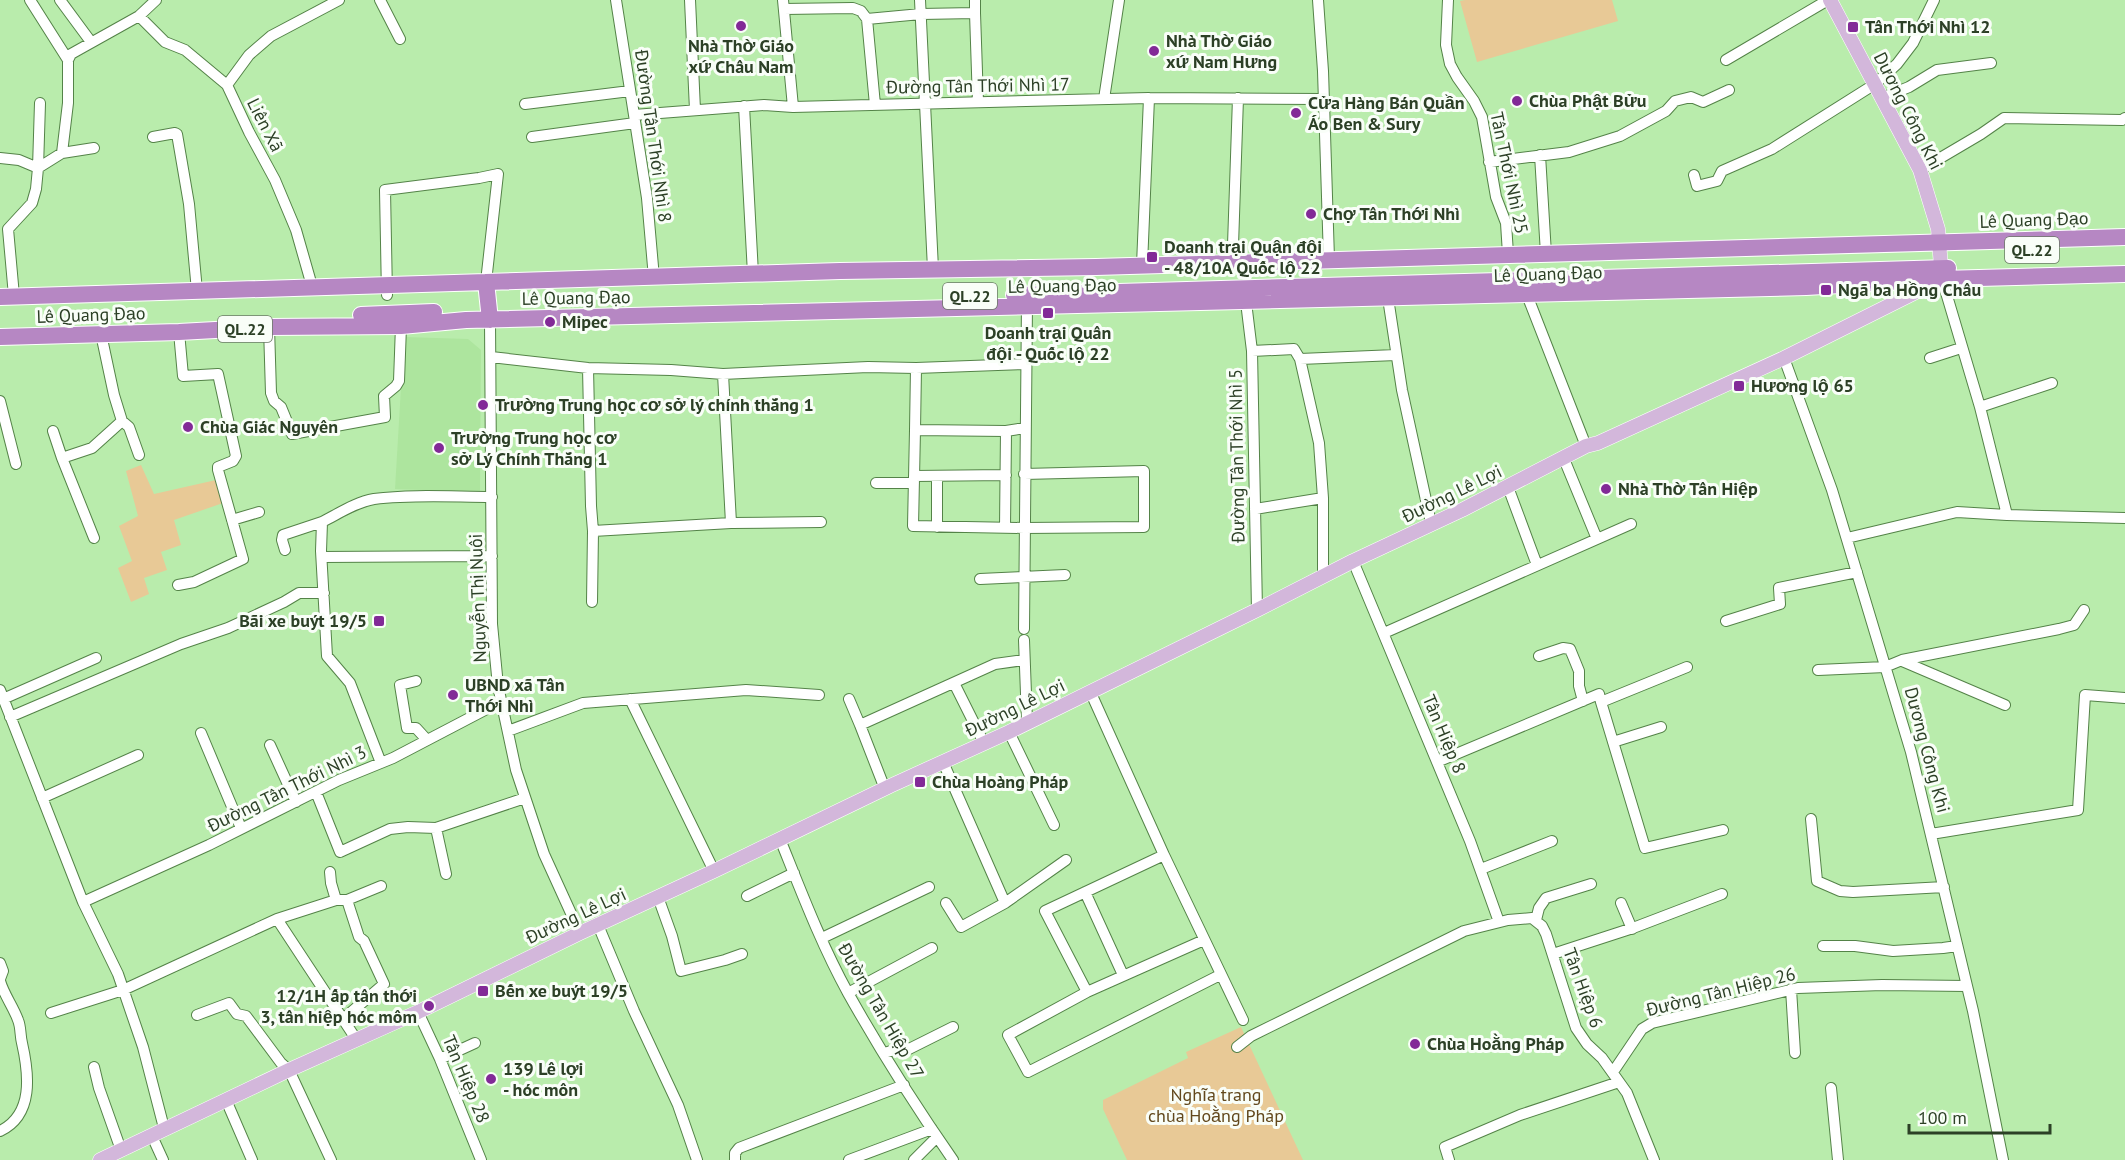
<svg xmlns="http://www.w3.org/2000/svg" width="2125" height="1160" viewBox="0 0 2125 1160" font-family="'PT Sans',sans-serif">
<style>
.built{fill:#ade59e}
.green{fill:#e8c996}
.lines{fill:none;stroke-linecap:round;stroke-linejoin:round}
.minor-casing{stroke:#548348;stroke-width:12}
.major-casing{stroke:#fff;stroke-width:15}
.highway-casing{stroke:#fff;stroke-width:18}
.minor{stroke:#fff;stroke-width:10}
.major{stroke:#d3b7db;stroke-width:14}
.highway{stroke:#b687c3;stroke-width:16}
.poi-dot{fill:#822a97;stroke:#f9fef8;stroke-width:2}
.labels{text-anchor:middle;stroke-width:6;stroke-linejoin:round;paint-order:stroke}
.shield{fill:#f9fef8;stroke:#6a7965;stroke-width:1.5}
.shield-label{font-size:16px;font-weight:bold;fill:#2c4026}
.poi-label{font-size:18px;font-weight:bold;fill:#2c4026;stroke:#f9fef8;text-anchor:start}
.street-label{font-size:18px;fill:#2c4026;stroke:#f9fef8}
.park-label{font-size:18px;fill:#62481c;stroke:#f9fef8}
</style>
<rect width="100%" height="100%" fill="#b9ecac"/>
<!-- built -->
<path class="built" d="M404 337 468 339 481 350 480 492 395 489Z"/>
<!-- green -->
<path class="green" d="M1465 0H1612L1618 21 1477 62 1460 1Z
M141 465 154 494 216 480 223 503 174 520 181 545 161 552 167 570 144 578 149 594 131 602 118 568 132 561 119 526 138 516 126 471Z
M1241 1027 1303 1160H1127L1103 1109V1100L1188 1058 1186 1052Z"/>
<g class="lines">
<!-- minor casing -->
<g class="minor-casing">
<path id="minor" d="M30 0 68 60
M60 0 91 42
M380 0 400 39
M616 0 647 198 654 278
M690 0 695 110
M783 0 793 107
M920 0 933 269
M1318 0 1323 71 1329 259
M1448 0 1446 45 1450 64 1457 77 1474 101 1482 117 1496 197 1506 223 1508 254
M784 9 853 8 861 11 867 19
M975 13 978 102
M139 16 165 42 185 50 227 85 249 132 275 180 296 230 312 286
M867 19 921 14 975 13V0
M867 19 875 105
M1726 60 1828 0
M227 85 249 55 271 36 339 0
M1882 98 1909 87 1937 70 1991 63
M1104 99 1119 0
M525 104 630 91
M744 106 753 274
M634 115 764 105 793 107 1149 98 1322 99
M153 137 175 133 177 134 189 204 197 291
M532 137 635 123
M62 153 94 148
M1540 155 1546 254
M0 158 19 160 38 168 40 103
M1489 162 1569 152 1620 136 1666 111 1675 101 1691 97 1703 102 1729 90
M1920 170 1981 134 2004 118 2122 120 2125 118
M1694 175 1697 186 1717 181 1722 171 1772 149 1875 84 1897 64 1913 43 1934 0
M1234 262 1233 245 1238 98
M1142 265 1149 98
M1942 279 1980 407 2007 515
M387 295 385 190 479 178 498 174 486 282
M1527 295 1586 446
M14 296 8 229 32 203 36 189 38 168 62 153 68 103V60L71 54 139 16 156 0
M1388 298 1402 390 1431 523
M1246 302 1252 351 1257 610
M490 320 492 624 498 686 516 770 544 854 580 933
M269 327 271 393 274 401 281 407 292 434 385 417 384 396 396 386 399 381 401 326
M1252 351 1294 349 1300 359
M491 357 588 368 671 370 723 374 868 367 916 368 915 430
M1784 358 1832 490 1911 752 1973 1011 2003 1160
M1930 358 1961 348
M588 368 591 506 593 531 731 523 723 374
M916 368 1025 364
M0 401 16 464
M1980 407 2052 383
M122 421 129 427 139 455
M53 431 62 458 92 448 122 421 114 395 101 334
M1006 431 915 430 913 526 1024 528 1144 527V471L1024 474
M62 458 94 538
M1564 459 1597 539
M914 476 1006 475
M876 483H914
M1508 487 1537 565
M1255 509 1323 498
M232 520 259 512
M731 523 821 522
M937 527V476
M1005 528 1006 431 1025 428
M1847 538 1957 512 2007 515 2125 518
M285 550 282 540 283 535 322 522
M322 557 492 556
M1353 561 1470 841 1499 922
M1323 577V498L1319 443 1300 359 1396 355
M980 579 1065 575
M178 585 194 582 243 559 218 470V467L233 461 236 456 218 374 183 376 179 332
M592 602 593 531
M1726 621 1780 604 1779 588 1857 572
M1024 629 1027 303
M1384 633 1631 524
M1024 640 1027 721
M1539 656 1563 648 1570 649 1579 671V686L1583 701
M1902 661 2005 705
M1818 670 1885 667 1902 660 2059 629 2074 625 2084 610
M416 681 400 685 407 728H416L427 740
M954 683 984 743
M0 690 83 902 118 974 143 1047 164 1128
M1090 691 1164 855 1243 1020
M3 699 96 658
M630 699 714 871
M849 699 860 725 995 664 1024 660
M1601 702 1645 848 1723 830
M10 717 181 644 228 628 284 602 299 593H324
M860 725 885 789
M508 731 583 703 746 690 819 695
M1009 732 1054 825
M201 733 241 828
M1613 742 1661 727
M270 745 296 802
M943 762 1005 903 961 927 946 903
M1437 762 1599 694 1601 702 1687 667
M381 763 350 683 327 656 321 551 322 522C338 514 356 502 374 499 413 494 454 497 492 497
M316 792 340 852 390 829 408 827 436 828
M42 798 138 755
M1811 819 1817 881 1840 891 1853 892 1944 887
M1931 834 2078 810 2085 695 2125 698
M780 839C801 891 821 944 848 993 880 1050 916 1107 953 1160
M1164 855 1045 911 1087 992 1008 1035 1028 1072 1220 975
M1481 869 1552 841
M330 872 331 883 336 900
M446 874 436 828 525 798
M1085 892 1123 975
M747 896 794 873
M658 897 672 936 681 971 725 960 742 954
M83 902 209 845 339 780 393 758 502 701
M1005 903 1066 860
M1621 903 1632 929
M277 919 356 1039
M1536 920 1539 908 1546 898 1591 884
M598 925 634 1011 678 1105 697 1160
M822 938 929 887
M1823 946H1855L1893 951 1943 948 1957 946
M1553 954 1633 928 1722 894
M0 963 3 971 0 979
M0 981C4 995 13 1006 18 1020 21 1027 20 1035 22 1043 29 1074 34 1115 0 1131
M1791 989 1795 1053
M1087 992 1204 940
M848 993 932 948
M418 1012 440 1059 481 1160
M51 1013 123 990 277 919 336 900H347L381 886
M197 1015 229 1003 237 1014 246 1016 281 1063 289 1070 331 1160
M343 1019 384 984 364 941 359 937 347 900
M1237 1047 1251 1036 1464 931 1508 920 1532 918 1542 926 1546 934 1576 1028 1587 1044 1602 1058 1627 1093 1654 1160
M884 1053 905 1047 907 1050 953 1027
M440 1059 475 1043
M94 1067 99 1088 121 1150
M1613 1072 1642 1029 1652 1023 1798 988 1882 985 1967 986
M1831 1088 1838 1160
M226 1100 252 1160
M152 1136 163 1160
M735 1160V1153L739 1148 904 1085
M849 1160 932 1129
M914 1160 937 1137
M1449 1160 1445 1147 1520 1115 1619 1082"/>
</g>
<!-- major casing -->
<g class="major-casing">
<path id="major" d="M100 1160 289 1070 418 1012 580 933 714 871 890 786 1009 732 1257 610 1353 561 1462 510 1586 446 1598 443 1784 358 1942 279 1938 229 1920 170 1830 0"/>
</g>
<!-- highway casing -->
<g class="highway-casing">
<path id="highway" d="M486 282 490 320
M1014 295 1948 268
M0 297 840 271 1096 267 2125 237
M361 315 434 312
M0 337 179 332 269 327 401 326 466 320 1806 287 1942 279 2125 274"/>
</g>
<!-- minor -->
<use href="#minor" class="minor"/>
<!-- major -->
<use href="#major" class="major"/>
<!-- highway -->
<use href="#highway" class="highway"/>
</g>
<!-- markers -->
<g class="poi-dot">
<circle cx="741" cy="26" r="6"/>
<rect x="1847" y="21" width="12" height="12" rx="3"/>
<circle cx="1154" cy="51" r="6"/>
<circle cx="1517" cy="101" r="6"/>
<circle cx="1296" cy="113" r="6"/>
<circle cx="1311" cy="214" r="6"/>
<rect x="1146" y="251" width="12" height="12" rx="3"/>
<rect x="1820" y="284" width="12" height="12" rx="3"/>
<rect x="1042" y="307" width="12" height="12" rx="3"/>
<circle cx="550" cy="322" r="6"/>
<rect x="1733" y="380" width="12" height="12" rx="3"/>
<circle cx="483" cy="405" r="6"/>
<circle cx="188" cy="427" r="6"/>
<circle cx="439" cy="448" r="6"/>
<circle cx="1606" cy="489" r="6"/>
<rect x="373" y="615" width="12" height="12" rx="3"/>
<circle cx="453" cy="695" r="6"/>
<rect x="914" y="776" width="12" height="12" rx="3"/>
<rect x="477" y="985" width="12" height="12" rx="3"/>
<circle cx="429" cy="1006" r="6"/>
<circle cx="1415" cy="1044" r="6"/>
<circle cx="491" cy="1079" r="6"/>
</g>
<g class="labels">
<!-- shield labels -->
<g class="shield">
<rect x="2005" y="237" width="54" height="26" rx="4.5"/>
<rect x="943" y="283" width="54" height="26" rx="4.5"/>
<rect x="218" y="316" width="54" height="26" rx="4.5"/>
</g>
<g class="shield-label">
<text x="2032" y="256">QL.22</text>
<text x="970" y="302">QL.22</text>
<text x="245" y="335">QL.22</text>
</g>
<!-- poi labels -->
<g class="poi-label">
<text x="1865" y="33">Tân Thới Nhì 12</text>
<text x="1166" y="47">Nhà Thờ Giáo<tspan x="1166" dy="21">xứ Nam Hưng</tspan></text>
<text x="741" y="52" text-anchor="middle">Nhà Thờ Giáo<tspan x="741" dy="21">xứ Châu Nam</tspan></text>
<text x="1529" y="107">Chùa Phật Bửu</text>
<text x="1308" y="109">Cửa Hàng Bán Quần<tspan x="1308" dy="21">Áo Ben &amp; Sury</tspan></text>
<text x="1323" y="220">Chợ Tân Thới Nhì</text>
<text x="1164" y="253">Doanh trại Quận đội<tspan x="1164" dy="21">- 48/10A Quốc lộ 22</tspan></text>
<text x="1838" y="296">Ngã ba Hồng Châu</text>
<text x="562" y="328">Mipec</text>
<text x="1048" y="339" text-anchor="middle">Doanh trại Quân<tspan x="1048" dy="21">đội - Quốc lộ 22</tspan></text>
<text x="1751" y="392">Hương lộ 65</text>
<text x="495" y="411">Trường Trung học cơ sở lý chính thắng 1</text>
<text x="200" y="433">Chùa Giác Nguyên</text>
<text x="451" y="444">Trường Trung học cơ<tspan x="451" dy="21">sở Lý Chính Thắng 1</tspan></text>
<text x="1618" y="495">Nhà Thờ Tân Hiệp</text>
<text x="367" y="627" text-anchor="end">Bãi xe buýt 19/5</text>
<text x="465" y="691">UBND xã Tân<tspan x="465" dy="21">Thới Nhì</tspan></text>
<text x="932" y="788">Chùa Hoàng Pháp</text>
<text x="495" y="997">Bến xe buýt 19/5</text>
<text x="417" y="1002" text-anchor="end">12/1H ấp tân thới<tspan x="417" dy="21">3, tân hiệp hóc môm</tspan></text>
<text x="1427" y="1050">Chùa Hoằng Pháp</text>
<text x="503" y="1075">139 Lê lợi<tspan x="503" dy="21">- hóc môn</tspan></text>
</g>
<!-- street labels -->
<g class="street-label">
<text transform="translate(978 86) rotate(-1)" y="6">Đường Tân Thới Nhì 17</text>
<text transform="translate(1908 111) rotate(63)" y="6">Dương Công Khi</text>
<text transform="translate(265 125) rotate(63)" y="6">Liên Xã</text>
<text transform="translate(653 136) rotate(82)" y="6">Đường Tân Thới Nhì 8</text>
<text transform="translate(1509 173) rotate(78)" y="6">Tân Thới Nhì 25</text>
<text transform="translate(2034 220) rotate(-2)" y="6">Lê Quang Đạo</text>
<text transform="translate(1548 274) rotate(-2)" y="6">Lê Quang Đạo</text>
<text transform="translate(1062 286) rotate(-1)" y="6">Lê Quang Đạo</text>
<text transform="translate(576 298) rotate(-1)" y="6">Lê Quang Đạo</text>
<text transform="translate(91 315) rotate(-2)" y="6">Lê Quang Đạo</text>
<text transform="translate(1237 456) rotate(-91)" y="6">Đường Tân Thới Nhì 5</text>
<text transform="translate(1452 494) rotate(-26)" y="6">Đường Lê Lợi</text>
<text transform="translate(478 598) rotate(-92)" y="6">Nguyễn Thị Nuôi</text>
<text transform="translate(1015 708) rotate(-26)" y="6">Đường Lê Lợi</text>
<text transform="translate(1444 734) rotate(67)" y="6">Tân Hiệp 8</text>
<text transform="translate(1927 750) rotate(75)" y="6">Dương Công Khi</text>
<text transform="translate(287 789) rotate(-26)" y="6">Đường Tân Thới Nhì 3</text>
<text transform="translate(576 916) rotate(-25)" y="6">Đường Lê Lợi</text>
<text transform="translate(1583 988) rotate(70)" y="6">Tân Hiệp 6</text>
<text transform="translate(1721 992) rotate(-14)" y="6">Đường Tân Hiệp 26</text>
<text transform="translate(881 1011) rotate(60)" y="6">Đường Tân Hiệp 27</text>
<text transform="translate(466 1079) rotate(67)" y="6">Tân Hiệp 28</text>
</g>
<!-- park labels -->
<g class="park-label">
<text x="1216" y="1101">Nghĩa trang<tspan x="1216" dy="21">chùa Hoằng Pháp</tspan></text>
</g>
</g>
<!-- scale -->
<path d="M1909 1124v9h141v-9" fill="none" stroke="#2c4026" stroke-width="3"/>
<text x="1918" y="1124" font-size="18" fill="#2c4026" stroke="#f9fef8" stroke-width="4.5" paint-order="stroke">100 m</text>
</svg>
